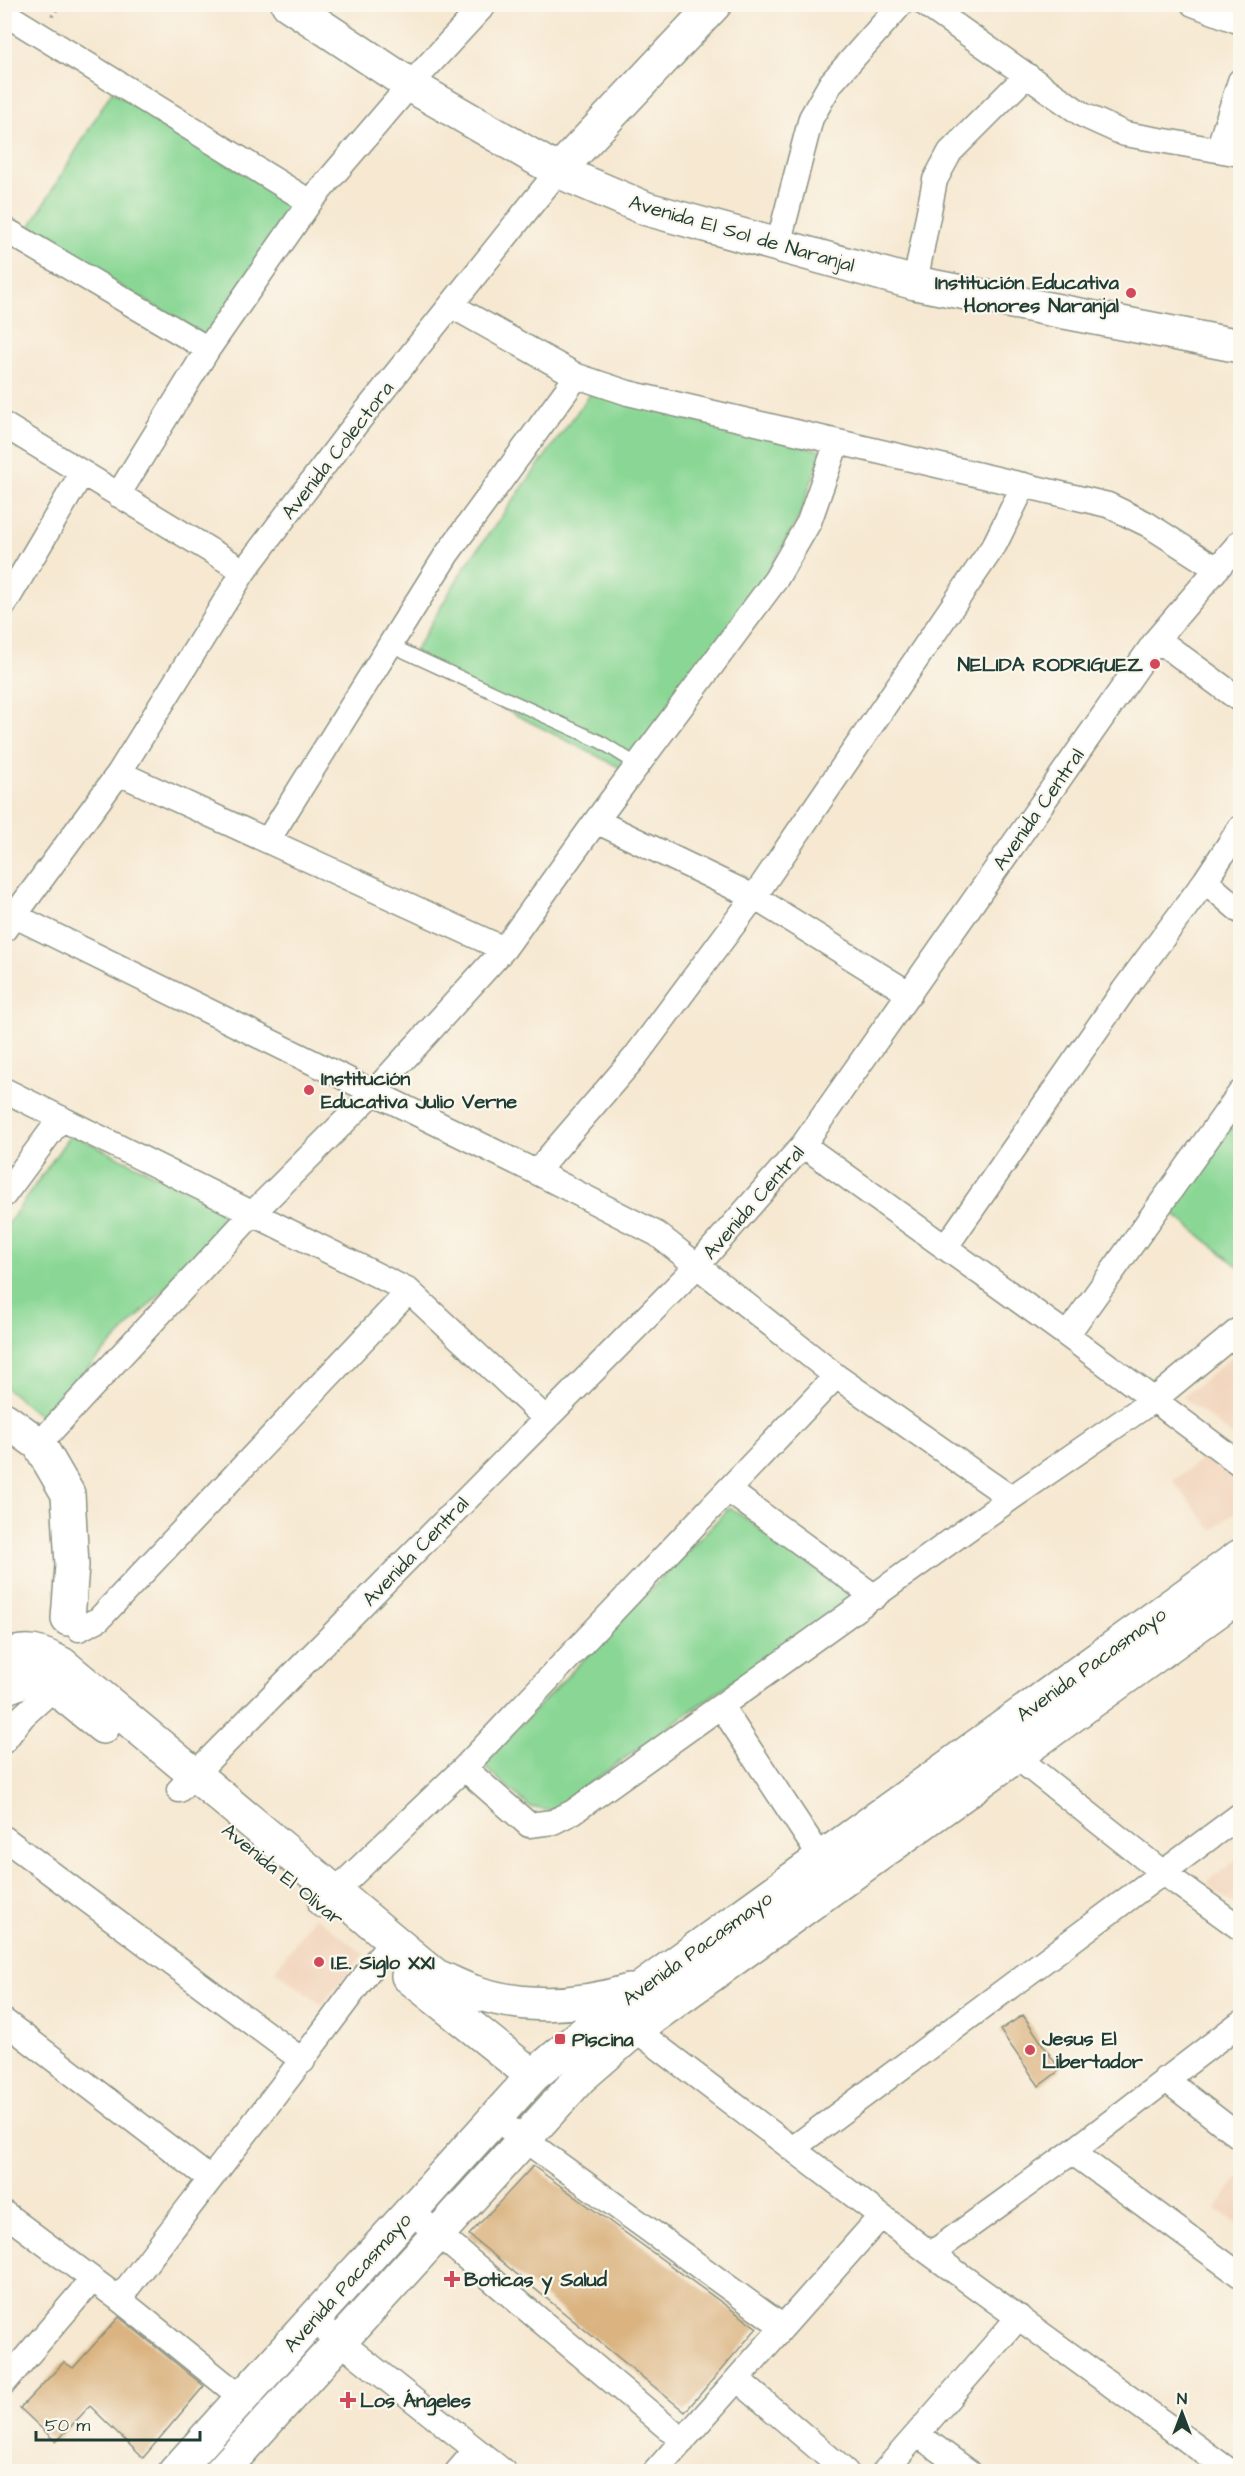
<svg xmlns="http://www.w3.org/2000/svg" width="1245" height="2476" viewBox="0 0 1245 2476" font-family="'Architects Daughter',sans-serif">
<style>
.built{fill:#f2d5bd}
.green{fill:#8ad795;stroke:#548a64;stroke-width:1.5}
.building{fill:#dab380}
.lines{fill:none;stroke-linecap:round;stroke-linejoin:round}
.lane-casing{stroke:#8a9282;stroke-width:15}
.street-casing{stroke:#8a9282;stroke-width:27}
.secondary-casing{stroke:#8a9282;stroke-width:36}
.path{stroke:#8a9282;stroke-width:4;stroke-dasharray:1.5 4.5;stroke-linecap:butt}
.lane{stroke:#fff;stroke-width:12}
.street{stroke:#fff;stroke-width:24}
.secondary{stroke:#fff;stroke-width:33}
.poi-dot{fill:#d1495b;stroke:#fbf7ec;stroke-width:2}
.labels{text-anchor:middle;stroke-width:4.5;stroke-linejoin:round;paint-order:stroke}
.street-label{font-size:20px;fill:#1f3d34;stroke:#fbf7ec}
.poi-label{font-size:20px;font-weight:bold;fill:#1f3d34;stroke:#fbf7ec;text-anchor:start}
</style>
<rect width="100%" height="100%" fill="#fbf7ec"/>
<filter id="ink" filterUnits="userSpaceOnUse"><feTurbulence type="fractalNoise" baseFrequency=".0167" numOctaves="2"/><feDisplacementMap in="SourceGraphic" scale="12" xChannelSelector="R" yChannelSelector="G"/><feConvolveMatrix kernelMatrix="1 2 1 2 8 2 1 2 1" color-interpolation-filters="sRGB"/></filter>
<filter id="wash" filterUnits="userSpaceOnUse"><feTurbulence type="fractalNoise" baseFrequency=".008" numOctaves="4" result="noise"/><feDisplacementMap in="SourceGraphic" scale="24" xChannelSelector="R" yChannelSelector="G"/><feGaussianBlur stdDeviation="1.35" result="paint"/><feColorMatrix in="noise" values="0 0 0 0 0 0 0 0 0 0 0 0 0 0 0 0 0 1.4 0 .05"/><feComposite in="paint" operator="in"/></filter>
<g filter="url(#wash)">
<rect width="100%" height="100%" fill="#f6e8d1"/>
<!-- built -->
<path class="built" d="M1240 1351V1442L1183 1397Z
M1203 1458 1240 1483V1507L1213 1531 1173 1481Z
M1240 1857V1908L1209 1888 1208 1881Z
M314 1916 364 1954 322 2005 275 1971Z
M1240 2175V2226L1216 2209Z"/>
<!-- green -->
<path class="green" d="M112 91 295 206 208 337 27 232Z
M591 393 822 451 800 515 766 576 623 769 409 661 464 568Z
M1240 1117V1268L1170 1211Z
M71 1134 237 1214 41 1417 5 1387V1228Z
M730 1507 852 1596 551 1811 530 1807 482 1765Z"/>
<g id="blocks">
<!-- building -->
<path class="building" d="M1023 2015 1060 2070 1039 2086 1000 2030Z
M533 2166 757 2328 685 2412 469 2235Z
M119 2317 204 2386 143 2458 90 2406 56 2442 20 2408 64 2362 73 2368Z"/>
</g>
</g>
<g filter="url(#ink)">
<use href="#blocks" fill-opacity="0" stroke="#8a9282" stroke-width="1.5"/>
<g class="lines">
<!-- lane casing -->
<g class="lane-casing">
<path id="lane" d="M390 645 601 742 638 765"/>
</g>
<!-- street casing -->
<g class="street-casing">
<path id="street" d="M925 4 1083 115 1125 134 1240 154
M1193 4 1240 22
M4 13 310 202
M1218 150 1240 81
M4 229 208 349
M778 245 811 118 831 83 901 4
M915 283 935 180 950 152 1027 75
M452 306 577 376 628 393 1108 505 1147 524 1217 569
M4 425 244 571
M118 495 208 349 310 202 410 85 485 4
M4 605 82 473
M1157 639 1240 700
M119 773 504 949
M596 821 754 897 910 994
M268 840 447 554 577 376
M1205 881 1240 911
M15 916 536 1172 657 1234 836 1376 1011 1498
M4 930 119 773 244 571 344 439 558 171
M4 1090 409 1291 545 1418
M803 1145 1067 1335 1240 1464
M536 1172 635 1057 754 897 995 544 1024 485
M4 1195 61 1118
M945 1248 1124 990 1205 881 1240 828
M1067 1335 1240 1093
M39 1444 254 1212 374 1092 504 949 596 821 776 579 809 522 837 442
M728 1490 875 1597
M79 1629 99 1619 409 1291
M721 1706 821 1858
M4 1741 23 1716 65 1678
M1004 1747 1162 1872 1240 1928
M464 1768 529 1825 553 1822 573 1812 1011 1498 1155 1399 1240 1329
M179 1790 697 1266 803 1145 1157 639 1240 542
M4 1838 303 2061
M321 1905 464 1768 836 1376
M4 2021 209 2178
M624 2021 931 2254 1231 2472
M1165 2079 1240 2137
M496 2119 783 2327
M792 2149 1240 1815
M1072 2152 1240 2275
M412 2212 683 2441
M4 2213 119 2299 242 2398
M931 2254 1072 2152 1240 2023
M119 2299C206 2183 296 2071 381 1954
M313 2320 504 2472
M737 2379 846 2472
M4 2383 92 2280
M917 2434 969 2472
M457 2472 476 2450
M655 2472 881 2216
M884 2472 1019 2317"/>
</g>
<!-- secondary casing -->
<g class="secondary-casing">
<path id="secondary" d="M288 4 410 85 558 171 647 209 915 283 1240 346
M558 171 715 4
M4 1419 39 1444 68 1494 72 1565 68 1619
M4 1658C26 1646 42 1653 62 1664L436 1976C449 1981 461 1988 474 1992 525 2009 579 2006 629 1991
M4 1688 30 1678 55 1688 103 1727
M408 1976 533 2076
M175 2472 533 2076 611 2010 1240 1556
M221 2472 581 2077 635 2030 1240 1595"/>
</g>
<!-- path -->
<path class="path" d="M52 16 60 4"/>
<!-- lane -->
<use href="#lane" class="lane"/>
<!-- street -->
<use href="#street" class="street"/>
<!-- secondary -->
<use href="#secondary" class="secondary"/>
</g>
</g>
<!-- markers -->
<g class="poi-dot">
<circle cx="1131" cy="293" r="6"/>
<circle cx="1155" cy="664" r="6"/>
<circle cx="309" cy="1090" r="6"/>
<circle cx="319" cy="1962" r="6"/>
<rect x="554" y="2033" width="12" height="12" rx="3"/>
<circle cx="1030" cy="2050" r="6"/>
<path d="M449 2270h6v6h6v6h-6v6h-6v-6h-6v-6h6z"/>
<path d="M345 2391h6v6h6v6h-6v6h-6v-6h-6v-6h6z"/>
</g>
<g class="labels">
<!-- street labels -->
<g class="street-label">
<text transform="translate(742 233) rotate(16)" y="7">Avenida El Sol de Naranjal</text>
<text transform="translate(337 450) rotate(-52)" y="7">Avenida Colectora</text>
<text transform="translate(1038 809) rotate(-55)" y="7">Avenida Central</text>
<text transform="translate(753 1202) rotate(-49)" y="7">Avenida Central</text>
<text transform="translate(415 1551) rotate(-46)" y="7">Avenida Central</text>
<text transform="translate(1091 1664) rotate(-36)" y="7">Avenida Pacasmayo</text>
<text transform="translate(283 1874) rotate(39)" y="7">Avenida El Olivar</text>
<text transform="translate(697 1948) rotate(-36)" y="7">Avenida Pacasmayo</text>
<text transform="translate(347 2282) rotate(-48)" y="7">Avenida Pacasmayo</text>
</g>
<!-- poi labels -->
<g class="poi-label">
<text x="1119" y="289" text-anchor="end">Institución Educativa<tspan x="1119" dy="23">Honores Naranjal</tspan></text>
<text x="1143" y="671" text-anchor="end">NELIDA RODRIGUEZ</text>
<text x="321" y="1085">Institución<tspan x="321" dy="23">Educativa Julio Verne</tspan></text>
<text x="331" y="1969">I.E. Siglo XXI</text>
<text x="1042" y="2045">Jesus El<tspan x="1042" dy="23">Libertador</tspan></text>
<text x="572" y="2046">Piscina</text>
<text x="464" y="2286">Boticas y Salud</text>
<text x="360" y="2407">Los Ángeles</text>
</g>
</g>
<!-- margin -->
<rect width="1245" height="2476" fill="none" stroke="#fbf7ec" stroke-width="24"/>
<!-- north arrow -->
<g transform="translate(1182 2413)" stroke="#fbf7ec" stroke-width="4.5" paint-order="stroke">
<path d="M0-4.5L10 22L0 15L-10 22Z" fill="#1f3d34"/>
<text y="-9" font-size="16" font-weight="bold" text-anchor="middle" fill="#1f3d34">N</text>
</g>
<!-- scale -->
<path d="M36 2431v9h164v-9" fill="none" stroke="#1f3d34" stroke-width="3"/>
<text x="45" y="2431" font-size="18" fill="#1f3d34" stroke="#fbf7ec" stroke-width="4.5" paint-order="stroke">50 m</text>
</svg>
